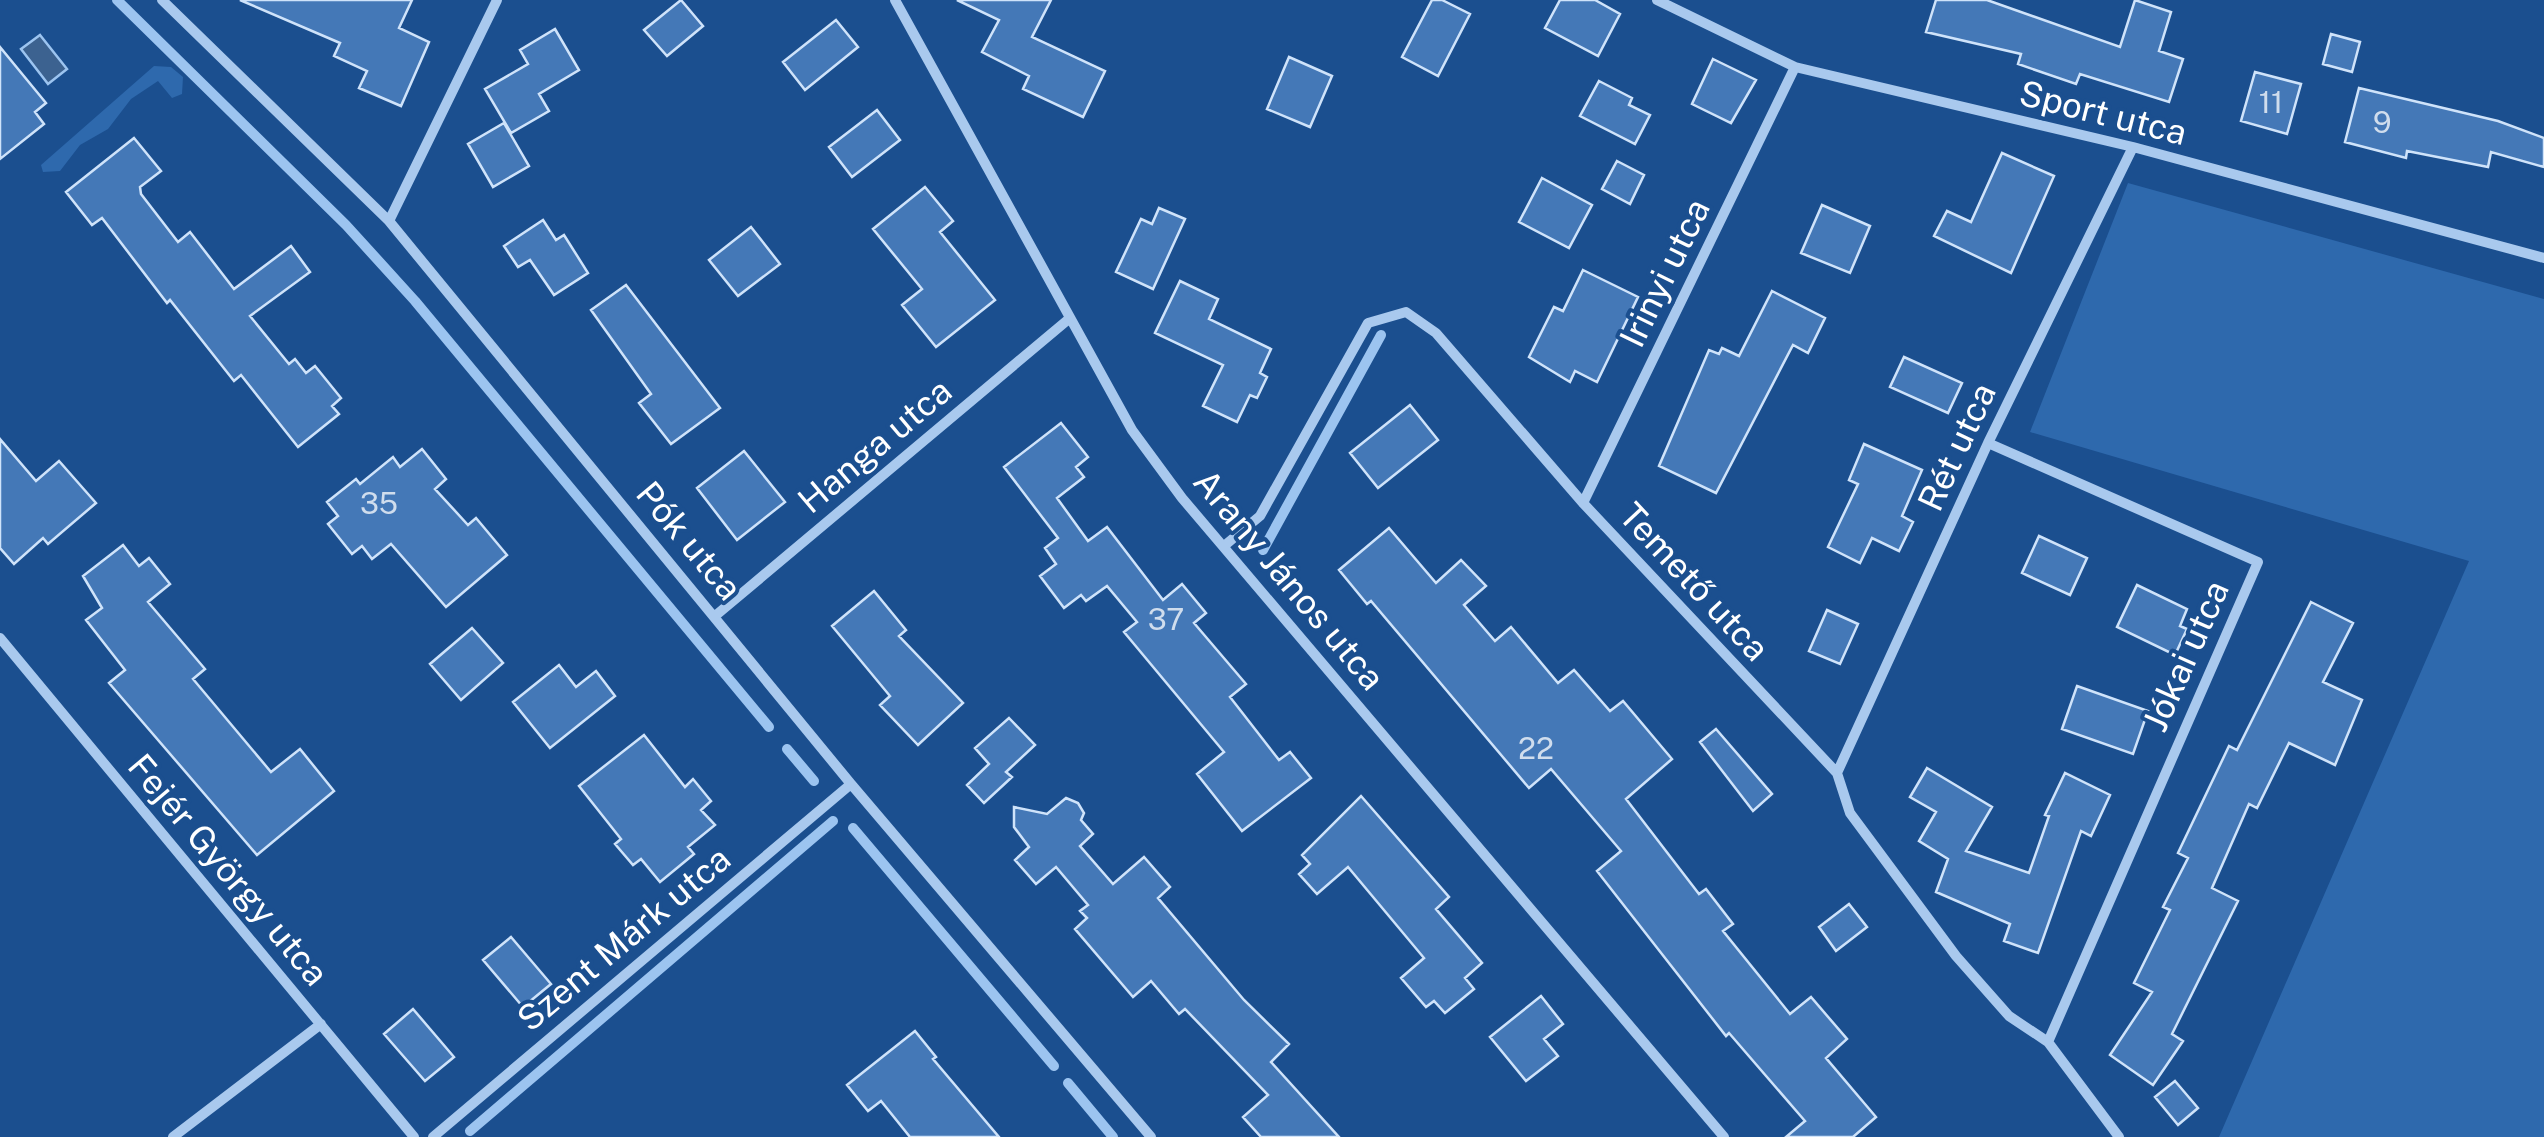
<svg xmlns="http://www.w3.org/2000/svg" width="2544" height="1137" viewBox="0 0 2544 1137" font-family="'Public Sans',sans-serif">
<style>
.green{fill:#2e69ad}
.water{fill:#3c6290;stroke:#9cc4f0;stroke-width:2.5}
.lines{fill:none;stroke-linecap:round;stroke-linejoin:round}
.stream{stroke:#9cc4f0;stroke-width:10}
.building{fill:#4478b7;stroke:#cfe3fa;stroke-width:2.5}
.street{stroke:#a9c9ee;stroke-width:10}
.labels{text-anchor:middle;stroke-width:8;stroke-linejoin:round;paint-order:stroke}
.number-label{font-size:30px;fill:#d0dded}
.street-label{font-size:35px;fill:#fff;stroke:#1b4f8f}
</style>
<rect width="100%" height="100%" fill="#1b4f8f"/>
<!-- green -->
<path class="green" d="M154 66 171 67 183 77 182 94 172 98 158 81 131 99 108 129 80 145 60 171 43 172 41 165Z
M2128 183 2544 299V1137H2219L2469 561 2030 432Z"/>
<!-- water -->
<path class="water" d="M40 35 67 69 48 84 21 49Z"/>
<g class="lines">
<!-- stream -->
<path class="stream" d="M117 0 346 225 415 301 769 727
M1263 550 1381 335
M787 749 814 781
M853 828 1054 1066
M1068 1083 1113 1137
M470 1131 833 821"/>
</g>
<!-- building -->
<path class="building" d="M240 0H412L399 28 429 42 401 106 359 88 367 71 334 56 340 43Z
M681 0 703 26 667 56 644 30Z
M957 0H1051L1032 37 1105 71 1083 117 1023 89 1029 76 982 52 999 20Z
M1432 0H1442L1470 14 1438 76 1402 57Z
M1560 0H1595L1620 14 1598 56 1545 28Z
M1936 0H1987L2120 47 2135 0 2171 12 2159 51 2183 59 2169 102 2080 74 2076 84 2018 64 2021 54 1926 32Z
M836 20 858 47 805 90 783 62Z
M555 29 579 70 539 94 549 111 511 133 485 89 528 64 520 50Z
M2331 34 2360 42 2352 72 2323 64Z
M0 47 46 103 35 112 44 124 0 159Z
M1289 57 1332 76 1310 127 1267 109Z
M1713 59 1756 80 1731 123 1692 104Z
M2255 72 2301 84 2287 134 2241 121Z
M1599 81 1632 98 1629 105 1650 115 1635 144 1580 116Z
M2359 88 2498 121 2544 138V167L2491 152 2488 167 2407 151 2406 158 2345 142Z
M877 110 900 140 852 177 829 147Z
M504 123 529 166 493 187 468 144Z
M134 138 161 171 140 187 141 194 178 242 190 232 234 289 291 246 310 272 250 316 289 364 295 359 306 373 315 366 341 398 332 406 339 414 298 447 241 375 234 381 170 300 167 303 102 218 92 225 66 192Z
M2002 153 2054 176 2011 273 1934 236 1947 211 1971 222Z
M1617 161 1644 175 1630 204 1602 189Z
M1542 178 1592 205 1569 248 1519 222Z
M925 187 953 221 940 232 995 300 936 347 902 305 922 289 873 229Z
M1822 205 1870 226 1850 273 1801 253Z
M1159 208 1185 219 1153 289 1116 272 1141 219 1152 224Z
M543 220 556 240 564 235 588 273 554 295 530 260 518 267 504 246Z
M751 227 780 264 738 296 709 260Z
M1583 270 1638 297 1597 382 1575 371 1570 382 1529 357 1554 307 1563 311Z
M1180 281 1218 299 1209 319 1271 349 1260 373 1267 377 1257 398 1250 395 1237 422 1203 406 1223 365 1155 333Z
M626 285 720 408 671 444 639 403 651 394 591 310Z
M1772 291 1825 318 1808 353 1793 345 1716 493 1659 466 1709 350 1719 354 1722 348 1739 356Z
M1904 357 1962 383 1948 413 1890 387Z
M1410 405 1438 440 1378 488 1350 453Z
M1061 423 1088 457 1076 467 1084 477 1057 498 1088 541 1107 527 1163 600 1182 584 1206 613 1194 623 1246 684 1230 697 1279 760 1290 752 1311 778 1242 831 1197 774 1224 752 1124 632 1137 622 1107 586 1086 601 1081 595 1064 608 1040 576 1056 564 1045 548 1058 538 1004 467Z
M0 439 36 481 59 461 96 503 48 544 43 538 14 564 0 548Z
M1864 444 1922 470 1902 516 1913 522 1899 551 1872 538 1860 563 1828 547 1858 484 1849 480Z
M422 449 446 479 435 489 468 525 476 518 507 555 446 607 391 544 372 559 362 546 352 554 328 524 338 516 327 502 356 479 360 484 393 457 400 467Z
M744 451 785 502 737 540 697 488Z
M1389 528 1436 583 1461 560 1486 586 1464 605 1495 641 1511 627 1558 683 1574 670 1610 711 1623 701 1672 759 1626 799 1699 894 1706 889 1733 924 1723 931 1790 1014 1811 997 1847 1039 1826 1058 1876 1117 1853 1137H1786L1805 1121 1729 1033 1726 1036 1597 871 1621 851 1551 769 1529 788 1371 601 1367 604 1339 570Z
M2039 536 2087 558 2070 595 2022 573Z
M123 545 139 566 149 558 170 584 148 602 205 669 193 679 271 772 300 749 334 791 257 855 109 683 125 670 86 620 102 608 83 576Z
M2137 585 2187 609 2180 626 2187 629 2175 655 2117 627Z
M874 591 906 630 899 636 963 703 918 745 880 705 890 696 832 626Z
M2311 602 2353 623 2323 682 2362 700 2335 765 2289 743 2257 808 2249 804 2212 888 2238 901 2172 1034 2183 1041 2153 1085 2110 1055 2152 992 2134 983 2170 910 2163 907 2188 858 2178 853 2229 746 2237 750Z
M1827 610 1858 624 1840 664 1809 651Z
M472 628 503 663 461 700 430 664Z
M559 665 576 687 596 671 615 696 550 748 513 702Z
M2077 686 2148 711 2133 754 2062 729Z
M1009 718 1035 745 1006 772 1012 777 984 803 967 785 989 764 975 748Z
M1716 729 1772 794 1753 811 1700 742Z
M644 735 685 787 693 779 711 801 701 810 715 825 688 847 694 854 660 882 641 859 633 865 615 844 621 839 579 786Z
M1927 768 1992 807 1966 851 2029 873 2049 816 2045 815 2065 773 2110 795 2091 836 2081 831 2038 953 2004 941 2010 924 1936 892 1948 859 1919 841 1936 812 1910 797Z
M1361 796 1449 897 1436 909 1482 963 1465 978 1474 989 1445 1013 1434 1001 1426 1007 1401 978 1424 958 1348 867 1317 894 1299 874 1310 864 1302 855Z
M1066 798 1078 803 1084 813 1081 820 1093 834 1080 846 1113 884 1144 857 1170 887 1158 898 1244 1000 1289 1044 1271 1062 1339 1137H1261L1243 1117 1268 1095 1185 1009 1179 1014 1151 981 1133 997 1075 929 1087 918 1080 911 1088 905 1056 867 1036 884 1015 860 1029 847 1014 827V807L1047 814Z
M1849 904 1867 927 1836 951 1819 927Z
M511 937 551 984 523 1007 483 960Z
M1541 996 1563 1024 1544 1039 1558 1056 1526 1081 1490 1037Z
M413 1009 454 1057 425 1081 384 1034Z
M915 1031 936 1057 933 1059 999 1137H910L881 1101 868 1111 847 1085Z
M2175 1081 2198 1108 2178 1125 2155 1097Z"/>
<g class="lines">
<!-- street -->
<path class="street" d="M162 0 389 221 851 784 1151 1137
M895 0 1132 430 1182 498 1724 1137
M1657 0 1795 67 2133 147 2544 258
M389 221 497 0
M1988 443 2258 562 2048 1042
M1583 503 1795 67
M1224 546 1260 516 1368 323 1406 312 1436 333 1583 503 1837 773 1850 813 1956 956 2009 1016 2048 1042 2119 1137
M715 616 1070 318
M0 638 414 1137
M1837 773 1988 443 2133 147
M173 1137 321 1024
M433 1137 851 784"/>
</g>
<g class="labels">
<!-- number labels -->
<g class="number-label">
<text x="2271" y="113">11</text>
<text x="2382" y="133">9</text>
<text x="379" y="514">35</text>
<text x="1166" y="630">37</text>
<text x="1536" y="759">22</text>
</g>
<!-- street labels -->
<g class="street-label">
<text transform="translate(2103 113) rotate(14)" y="12">Sport utca</text>
<text transform="translate(1665 273) rotate(-64)" y="12">Irinyi utca</text>
<text transform="translate(875 446) rotate(-40)" y="12">Hanga utca</text>
<text transform="translate(1957 447) rotate(-65)" y="12">Rét utca</text>
<text transform="translate(689 541) rotate(50)" y="12">Pók utca</text>
<text transform="translate(1289 580) rotate(50)" y="12">Arany János utca</text>
<text transform="translate(1694 582) rotate(47)" y="12">Temető utca</text>
<text transform="translate(2186 656) rotate(-66)" y="12">Jókai utca</text>
<text transform="translate(228 870) rotate(50)" y="12">Fejér György utca</text>
<text transform="translate(624 939) rotate(-40)" y="12">Szent Márk utca</text>
</g>
</g>
</svg>
